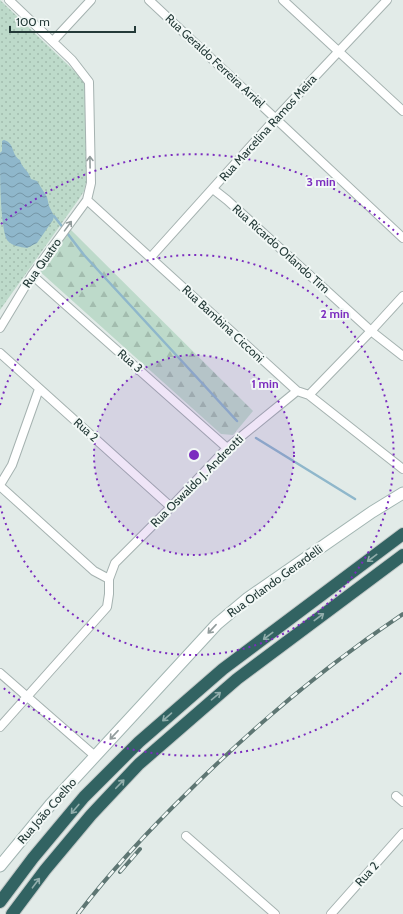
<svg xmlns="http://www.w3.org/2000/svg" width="403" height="914" viewBox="0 0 403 914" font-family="Cabin,sans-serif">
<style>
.forest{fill:url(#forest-firs)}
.park{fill:url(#park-dots)}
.water{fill:url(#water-waves)}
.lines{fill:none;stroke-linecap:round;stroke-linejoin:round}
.stream{stroke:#8fb7cb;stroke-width:2.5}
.street-casing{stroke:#a5b2b0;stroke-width:10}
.secondary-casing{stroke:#a2b5b2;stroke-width:13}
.highway-casing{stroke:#c2c8c7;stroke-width:14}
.street{stroke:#fff;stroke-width:8}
.secondary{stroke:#fff;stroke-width:11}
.highway{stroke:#326362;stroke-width:12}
.rail-casing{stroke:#5e7673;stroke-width:4}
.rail{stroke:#f2f8f6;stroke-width:2.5;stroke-dasharray:8;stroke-linecap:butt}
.oneway{stroke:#929c9c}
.oneway2{stroke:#92aeac}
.ring{fill:none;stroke:#7b2cbf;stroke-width:2;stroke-dasharray:2 4}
.labels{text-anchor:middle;stroke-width:4;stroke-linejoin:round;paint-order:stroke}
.street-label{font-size:12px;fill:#243a38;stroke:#f2f8f6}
.centre{fill:#7b2cbf;stroke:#f2f8f6;stroke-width:2}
.ring-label{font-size:12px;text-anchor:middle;font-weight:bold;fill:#7b2cbf;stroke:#f2f8f6;stroke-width:4;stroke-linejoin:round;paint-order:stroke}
</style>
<defs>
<pattern id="forest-firs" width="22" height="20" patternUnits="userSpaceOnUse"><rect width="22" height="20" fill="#bddaca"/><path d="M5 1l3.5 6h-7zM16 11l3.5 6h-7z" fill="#a2bcae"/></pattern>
<pattern id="park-dots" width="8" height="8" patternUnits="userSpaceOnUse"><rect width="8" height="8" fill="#bddaca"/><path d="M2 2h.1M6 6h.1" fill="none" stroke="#a2bcae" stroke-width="1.8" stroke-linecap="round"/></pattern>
<pattern id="water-waves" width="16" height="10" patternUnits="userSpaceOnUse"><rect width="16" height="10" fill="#8fb7cb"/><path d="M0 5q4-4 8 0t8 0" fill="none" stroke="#7596a6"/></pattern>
</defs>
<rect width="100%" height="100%" fill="#e2ebe8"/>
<!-- forest -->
<path class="forest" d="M68 227 253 411 233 435 221 434 37 269Z"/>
<!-- park -->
<path class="park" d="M0 0 88 84 87 178 84 191 79 199 0 310Z"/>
<!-- water -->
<path class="water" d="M4 140C15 143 11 155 20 160 22 169 28 169 31 179L37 181 47 197 49 206 54 216 53 220 37 243 27 248C20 247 12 246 7 240 0 226 0 172 0 153L2 151V141Z"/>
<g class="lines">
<!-- stream -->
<path class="stream" d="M54 216 84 255 237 421
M256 438 355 499"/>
<!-- street casing -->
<g class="street-casing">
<path id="street" d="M149 0 403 238
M283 0 403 111
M53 41 91 0
M213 189 227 200 371 331 403 356
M87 200 297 391 309 395 403 469
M151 257 276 118 387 0
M32 275 227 448
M0 328 32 275 87 200 91 183 89 82 72 60 9 0
M0 353 171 507
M309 395 371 331 403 296
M0 485 12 465 39 389
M0 486 94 571 109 579V594L107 607 0 727
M109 579 115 563 171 507 227 448 297 391
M0 673 95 756
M396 796 403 802
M186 836 275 914
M331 914 403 833"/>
</g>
<!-- secondary casing -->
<g class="secondary-casing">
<path id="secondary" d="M0 866 51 804 217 624 248 598 372 512 403 493"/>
</g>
<!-- highway casing -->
<g class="highway-casing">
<path id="highway" d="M0 902 33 858 84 797 139 742 223 669 403 534
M12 914 45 870 91 815 139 764 237 679 403 555"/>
</g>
<!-- street -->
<use href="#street" class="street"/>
<!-- secondary -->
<use href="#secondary" class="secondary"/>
<!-- highway -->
<use href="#highway" class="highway"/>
<!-- rail casing -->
<g class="rail-casing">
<path id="rail" d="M120 872 140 849
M78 914C111 871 149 830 188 792 254 726 325 666 403 614"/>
</g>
<!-- rail -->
<use href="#rail" class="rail"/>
</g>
<!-- one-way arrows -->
<defs><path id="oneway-shaft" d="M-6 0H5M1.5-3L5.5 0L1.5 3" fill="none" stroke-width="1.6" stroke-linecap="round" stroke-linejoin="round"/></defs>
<g class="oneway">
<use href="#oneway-shaft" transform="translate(90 162) rotate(-91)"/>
<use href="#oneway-shaft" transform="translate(68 226) rotate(-54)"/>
<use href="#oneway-shaft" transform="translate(212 629) rotate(133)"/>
<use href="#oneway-shaft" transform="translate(114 735) rotate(133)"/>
</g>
<g class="oneway2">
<use href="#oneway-shaft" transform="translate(372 558) rotate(143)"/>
<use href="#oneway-shaft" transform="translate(319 617) rotate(-37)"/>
<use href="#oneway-shaft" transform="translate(268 636) rotate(143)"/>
<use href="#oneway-shaft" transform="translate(216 696) rotate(-40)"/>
<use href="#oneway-shaft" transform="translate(167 717) rotate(139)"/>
<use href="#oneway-shaft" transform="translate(120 784) rotate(-46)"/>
<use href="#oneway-shaft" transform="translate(75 809) rotate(130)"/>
<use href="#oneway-shaft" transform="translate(36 883) rotate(-53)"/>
</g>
<!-- distance rings -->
<circle cx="194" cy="455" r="100" fill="#7b2cbf" fill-opacity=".12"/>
<g class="ring">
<circle cx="194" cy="455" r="100"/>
<path d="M0 405A200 200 0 1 1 0 505"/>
<path d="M401 673A301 301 0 0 1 1 686M1 224A301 301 0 0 1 401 237"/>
</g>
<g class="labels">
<!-- street labels -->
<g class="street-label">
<text transform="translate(215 61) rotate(43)" y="4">Rua Geraldo Ferreira Arriel</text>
<text transform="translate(268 128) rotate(-48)" y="4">Rua Marcelina Ramos Meira</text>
<text transform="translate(281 249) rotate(42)" y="4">Rua Ricardo Orlando Tim</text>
<text transform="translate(42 263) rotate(-55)" y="4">Rua Quatro</text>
<text transform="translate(223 324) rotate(43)" y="4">Rua Bambina Cicconi</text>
<text transform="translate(130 361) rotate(41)" y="4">Rua 3</text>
<text transform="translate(86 430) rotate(42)" y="4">Rua 2</text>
<text transform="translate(197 481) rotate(-45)" y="4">Rua Oswaldo J. Andreotti</text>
<text transform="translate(275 581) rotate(-36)" y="4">Rua Orlando Gerardelli</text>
<text transform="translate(47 811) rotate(-49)" y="4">Rua João Coelho</text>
<text transform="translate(367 874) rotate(-48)" y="4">Rua 2</text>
</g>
</g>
<circle cx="194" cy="455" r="6" class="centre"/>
<g class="ring-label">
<text x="321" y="186">3 min</text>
<text x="335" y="318">2 min</text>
<text x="265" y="388">1 min</text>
</g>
<!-- scale -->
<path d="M10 26v6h125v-6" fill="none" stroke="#243a38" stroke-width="2"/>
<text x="16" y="26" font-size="12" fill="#243a38" stroke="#f2f8f6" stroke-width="3" paint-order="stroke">100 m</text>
</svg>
